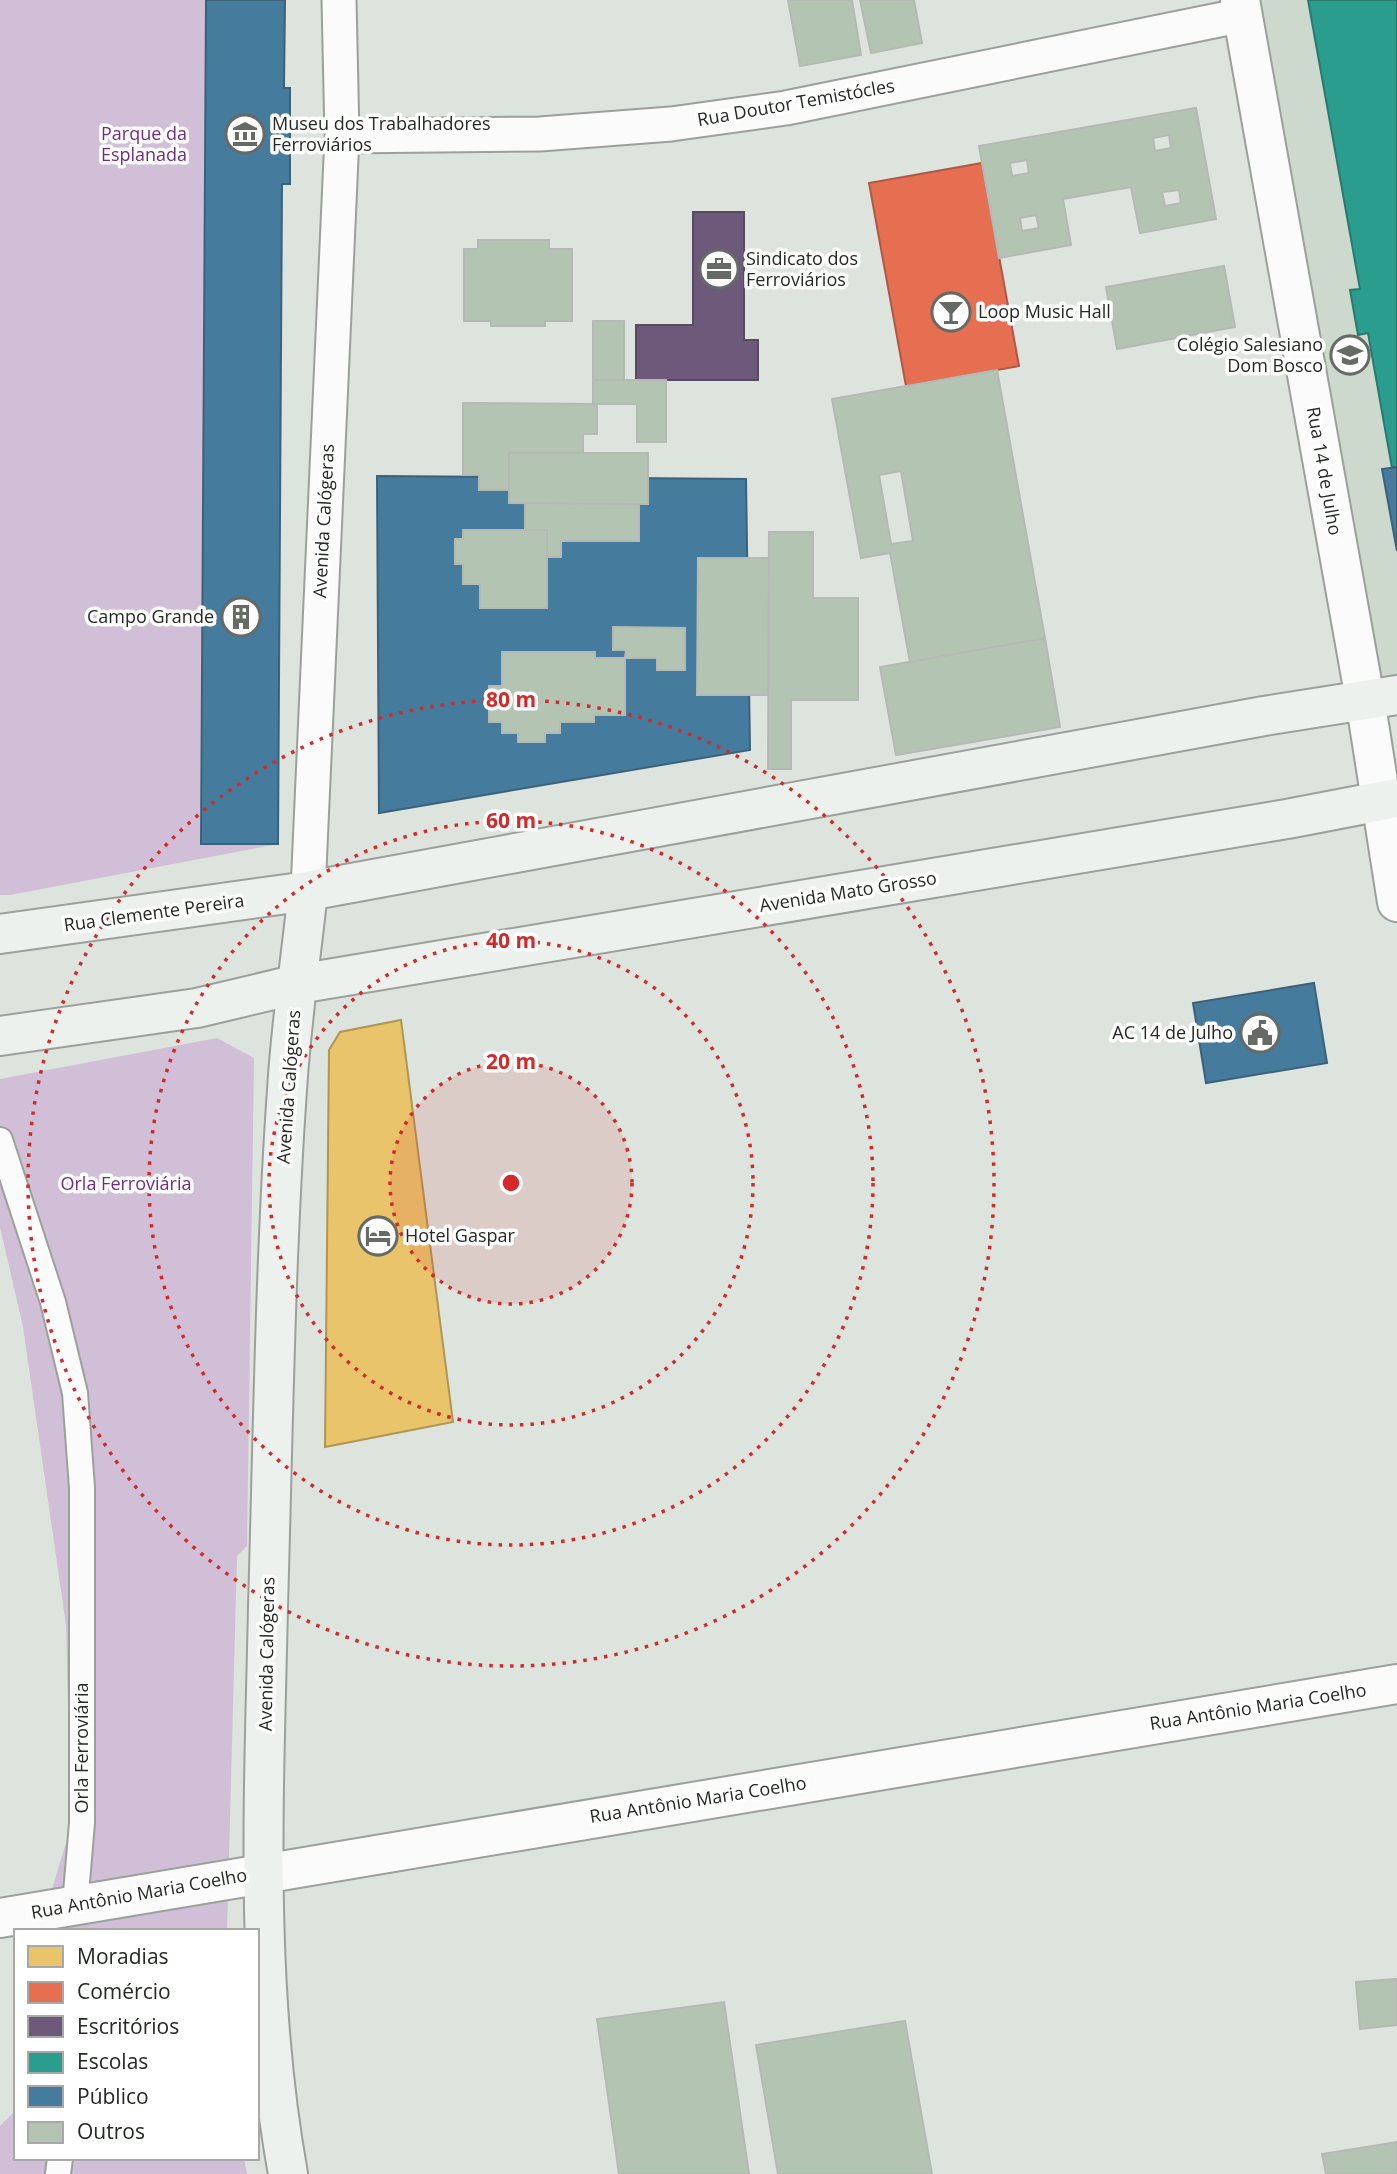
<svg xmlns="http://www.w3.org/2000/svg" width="1397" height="2174" viewBox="0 0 1397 2174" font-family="'Open Sans',sans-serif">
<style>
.built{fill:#cdd9cd}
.green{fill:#d0bfd6}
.homes{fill:#e9c46a;stroke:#ae9655;stroke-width:2}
.shops{fill:#e76f51;stroke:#ad5a44;stroke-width:2}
.offices{fill:#6d597a;stroke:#574b60;stroke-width:2}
.schools{fill:#2a9d8f;stroke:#287a6f;stroke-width:2}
.public{fill:#457b9d;stroke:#3b6279;stroke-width:2}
.building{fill:#b4c4b3;stroke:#b5b9b5;stroke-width:2;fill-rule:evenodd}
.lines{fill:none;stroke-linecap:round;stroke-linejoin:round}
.pedestrian-casing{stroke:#9ca09c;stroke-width:28}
.minor-casing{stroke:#9ca09c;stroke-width:37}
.tertiary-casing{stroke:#9ca09c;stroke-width:42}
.secondary-casing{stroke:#9ca09c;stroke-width:42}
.pedestrian{stroke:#fafbfa;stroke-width:24}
.minor{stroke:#fafbfa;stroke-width:33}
.tertiary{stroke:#fafbfa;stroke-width:38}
.secondary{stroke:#edf1ed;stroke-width:38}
.ring{fill:none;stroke:#d62828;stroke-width:3.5;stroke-dasharray:3.5 7}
.labels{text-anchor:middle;stroke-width:7;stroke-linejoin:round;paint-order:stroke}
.street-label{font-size:18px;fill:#252924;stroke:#fff}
.poi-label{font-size:18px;fill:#252924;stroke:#fff;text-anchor:start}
.park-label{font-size:18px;fill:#722b84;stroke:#fff}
.centre{fill:#d62828;stroke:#fff;stroke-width:3.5}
.ring-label{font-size:21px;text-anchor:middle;font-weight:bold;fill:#d62828;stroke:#fff;stroke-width:7;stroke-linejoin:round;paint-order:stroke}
</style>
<rect width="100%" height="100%" fill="#dde3dd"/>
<!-- built -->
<path class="built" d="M1240 0H1397V695L1365 699Z"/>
<!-- green -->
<path class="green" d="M0 0H285L284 88H290V184L282 185 278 844 10 895H0Z
M217 1038 254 1058 247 1546 237 1556 227 1931H39L71 1827 66 1625 23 1327 0 1227V1079Z
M16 2110V2158H244L247 2174H0V2126Z"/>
<!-- homes -->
<path class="homes" d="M401 1020 453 1422 325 1447 329 1050 340 1032Z"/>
<!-- shops -->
<path class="shops" d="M982 163 1019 366 906 386 869 183Z"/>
<!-- offices -->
<path class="offices" d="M693 212H744V340H758V380H636V325H693Z"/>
<!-- schools -->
<path class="schools" d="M1308 0H1397V467L1392 468 1368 333 1358 335 1350 290 1360 289Z"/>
<!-- public -->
<path class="public" d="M206 0H285L284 88H290V184H282L278 844H201Z
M1397 467V551L1382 469Z
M377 476 746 479 750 750 379 813Z
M1314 983 1327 1063 1206 1083 1193 1003Z"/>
<!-- building -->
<path class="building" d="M788 0H852L861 55 800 66Z
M860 0H914L922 43 871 53Z
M1196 108 1216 219 1140 233 1131 187 1063 199 1071 245 999 258 979 146ZM1169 135 1171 148 1155 151 1153 138ZM1027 160 1029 173 1012 176 1010 163ZM1179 190 1181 203 1165 206 1162 192ZM1036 215 1039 228 1022 231 1020 218Z
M478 240H549V249H572V321H545V326H491V321H464V249H478Z
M1224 266 1235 327 1117 349 1106 287Z
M593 321H624V380H593Z
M997 370 1045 638 910 662 890 553 861 558 832 399ZM901 471 913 541 891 544 879 475Z
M593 380H666V442H637V404H593Z
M463 403 597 404V434H583V453H509V490H479V475H463Z
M509 453H648V504L509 503Z
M525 503 639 504V541H561V557H547V530H525Z
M463 530H547V608H480V584H463V564H455V539H463Z
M769 532H813V598H858V700H791V769H768Z
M698 558H769L768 695H697Z
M613 627 685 628V670H657V658H625L626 650H613Z
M1045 638 1060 727 896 755 880 667Z
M502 652H595V658H625V715H594V722H560V733H545V742H518V733H502V722H489V686H502Z
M1397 1979V2025L1360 2029 1356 1982Z
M724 2002 749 2174H619L597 2019Z
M905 2021 932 2174H778L756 2045Z
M1397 2142V2174H1326L1322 2154Z"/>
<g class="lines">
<!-- pedestrian casing -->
<g class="pedestrian-casing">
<path id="pedestrian" d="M0 1140 53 1302 75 1393 82 1488V1823L75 1905
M58 2174 60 2158"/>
</g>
<!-- minor casing -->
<g class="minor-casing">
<path id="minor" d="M342 136 540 134 671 124 786 108 1243 15
M308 891 342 136 339 0"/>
</g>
<!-- tertiary casing -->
<g class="tertiary-casing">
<path id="tertiary" d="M1240 0 1365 699 1397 902
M0 1918 1397 1684"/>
</g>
<!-- secondary casing -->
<g class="secondary-casing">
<path id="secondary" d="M0 934 308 891 1264 716 1397 695
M0 1036 197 1008 298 984 1287 819 1397 798
M288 2174C254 1987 264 1796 268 1607 273 1435 275 1262 287 1090 291 1024 301 957 308 891"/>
</g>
<!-- pedestrian -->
<use href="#pedestrian" class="pedestrian"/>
<!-- minor -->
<use href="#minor" class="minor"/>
<!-- tertiary -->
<use href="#tertiary" class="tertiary"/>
<!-- secondary -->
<use href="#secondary" class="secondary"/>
</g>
<!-- distance rings -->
<circle cx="511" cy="1183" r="121" fill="#d62828" fill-opacity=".12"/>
<g class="ring">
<circle cx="511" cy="1183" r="121"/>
<circle cx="511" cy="1183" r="242"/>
<circle cx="511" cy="1183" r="362"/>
<circle cx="511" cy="1183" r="483"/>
</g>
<!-- icons -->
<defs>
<g id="museum-ring" transform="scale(2.0125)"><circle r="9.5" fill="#fff" stroke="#656a65" stroke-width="1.5"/><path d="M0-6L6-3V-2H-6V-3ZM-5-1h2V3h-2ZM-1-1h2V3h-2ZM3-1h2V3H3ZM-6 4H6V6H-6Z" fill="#656a65"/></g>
<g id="office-ring" transform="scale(2.0125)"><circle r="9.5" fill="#fff" stroke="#656a65" stroke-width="1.5"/><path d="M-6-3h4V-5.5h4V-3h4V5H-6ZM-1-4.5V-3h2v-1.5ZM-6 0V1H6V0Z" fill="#656a65"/></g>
<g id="bar-ring" transform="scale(2.0125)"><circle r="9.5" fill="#fff" stroke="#656a65" stroke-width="1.5"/><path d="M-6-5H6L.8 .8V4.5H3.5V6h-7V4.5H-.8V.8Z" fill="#656a65"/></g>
<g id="school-ring" transform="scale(2.0125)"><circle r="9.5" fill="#fff" stroke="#656a65" stroke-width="1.5"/><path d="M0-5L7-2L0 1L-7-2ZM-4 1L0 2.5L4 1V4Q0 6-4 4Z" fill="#656a65"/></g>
<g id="building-ring" transform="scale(2.0125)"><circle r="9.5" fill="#fff" stroke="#656a65" stroke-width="1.5"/><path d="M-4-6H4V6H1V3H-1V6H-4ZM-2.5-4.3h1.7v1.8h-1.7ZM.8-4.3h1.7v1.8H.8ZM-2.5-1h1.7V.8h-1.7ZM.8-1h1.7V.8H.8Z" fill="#656a65"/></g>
<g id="civic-ring" transform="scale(2.0125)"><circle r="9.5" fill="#fff" stroke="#656a65" stroke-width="1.5"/><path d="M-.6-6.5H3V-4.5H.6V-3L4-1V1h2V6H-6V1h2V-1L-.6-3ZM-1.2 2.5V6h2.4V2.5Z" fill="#656a65"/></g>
<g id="hotel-ring" transform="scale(2.0125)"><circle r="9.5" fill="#fff" stroke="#656a65" stroke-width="1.5"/><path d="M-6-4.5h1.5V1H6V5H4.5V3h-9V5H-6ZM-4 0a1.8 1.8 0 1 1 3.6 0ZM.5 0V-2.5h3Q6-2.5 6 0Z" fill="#656a65"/></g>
</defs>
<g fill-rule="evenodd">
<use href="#museum-ring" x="245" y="134"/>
<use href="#office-ring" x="719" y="269"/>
<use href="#bar-ring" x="951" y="312"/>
<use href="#school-ring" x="1350" y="355"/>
<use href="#building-ring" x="241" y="617"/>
<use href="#civic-ring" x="1260" y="1033"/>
<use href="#hotel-ring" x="378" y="1236"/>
</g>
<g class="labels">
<!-- street labels -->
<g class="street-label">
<text transform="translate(796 103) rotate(-10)" y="6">Rua Doutor Temistócles</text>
<text transform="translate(1324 471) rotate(80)" y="6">Rua 14 de Julho</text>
<text transform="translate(324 521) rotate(-87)" y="6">Avenida Calógeras</text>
<text transform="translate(848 892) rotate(-9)" y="6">Avenida Mato Grosso</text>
<text transform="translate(154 913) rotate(-8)" y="6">Rua Clemente Pereira</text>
<text transform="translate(289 1087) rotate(-86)" y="6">Avenida Calógeras</text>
<text transform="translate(267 1654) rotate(-89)" y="6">Avenida Calógeras</text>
<text transform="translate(1258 1707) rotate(-9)" y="6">Rua Antônio Maria Coelho</text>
<text transform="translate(82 1748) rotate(-90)" y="6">Orla Ferroviária</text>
<text transform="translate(698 1800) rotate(-9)" y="6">Rua Antônio Maria Coelho</text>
<text transform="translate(139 1894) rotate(-10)" y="6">Rua Antônio Maria Coelho</text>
</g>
<!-- poi labels -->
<g class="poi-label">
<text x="272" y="130">Museu dos Trabalhadores<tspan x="272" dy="21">Ferroviários</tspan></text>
<text x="746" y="265">Sindicato dos<tspan x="746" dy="21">Ferroviários</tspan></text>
<text x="978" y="318">Loop Music Hall</text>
<text x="1323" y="351" text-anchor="end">Colégio Salesiano<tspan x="1323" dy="21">Dom Bosco</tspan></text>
<text x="214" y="623" text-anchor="end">Campo Grande</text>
<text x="1233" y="1039" text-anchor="end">AC 14 de Julho</text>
<text x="405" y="1242">Hotel Gaspar</text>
</g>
<!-- park labels -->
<g class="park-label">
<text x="144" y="140">Parque da<tspan x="144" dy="21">Esplanada</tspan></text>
<text x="126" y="1190">Orla Ferroviária</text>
</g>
</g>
<circle cx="511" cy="1183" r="10" class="centre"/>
<g class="ring-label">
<text x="511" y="707">80 m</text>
<text x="511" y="828">60 m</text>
<text x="511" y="948">40 m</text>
<text x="511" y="1069">20 m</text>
</g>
<!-- legend -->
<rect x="14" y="1929" width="245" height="231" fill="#ffffff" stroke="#a8a9a7" stroke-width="2"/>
<rect x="28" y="1946" width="35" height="21" fill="#e9c46a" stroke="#a8a9a7" stroke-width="2"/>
<text x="77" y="1964" font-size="21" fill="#252924">Moradias</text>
<rect x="28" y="1982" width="35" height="21" fill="#e76f51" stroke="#a8a9a7" stroke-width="2"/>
<text x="77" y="1999" font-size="21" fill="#252924">Comércio</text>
<rect x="28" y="2016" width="35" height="21" fill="#6d597a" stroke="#a8a9a7" stroke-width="2"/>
<text x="77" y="2034" font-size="21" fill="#252924">Escritórios</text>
<rect x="28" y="2052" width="35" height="21" fill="#2a9d8f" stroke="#a8a9a7" stroke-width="2"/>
<text x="77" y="2069" font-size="21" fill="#252924">Escolas</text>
<rect x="28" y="2086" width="35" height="21" fill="#457b9d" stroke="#a8a9a7" stroke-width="2"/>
<text x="77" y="2104" font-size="21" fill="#252924">Público</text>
<rect x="28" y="2122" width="35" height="21" fill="#b4c4b3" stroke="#a8a9a7" stroke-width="2"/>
<text x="77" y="2139" font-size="21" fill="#252924">Outros</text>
</svg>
